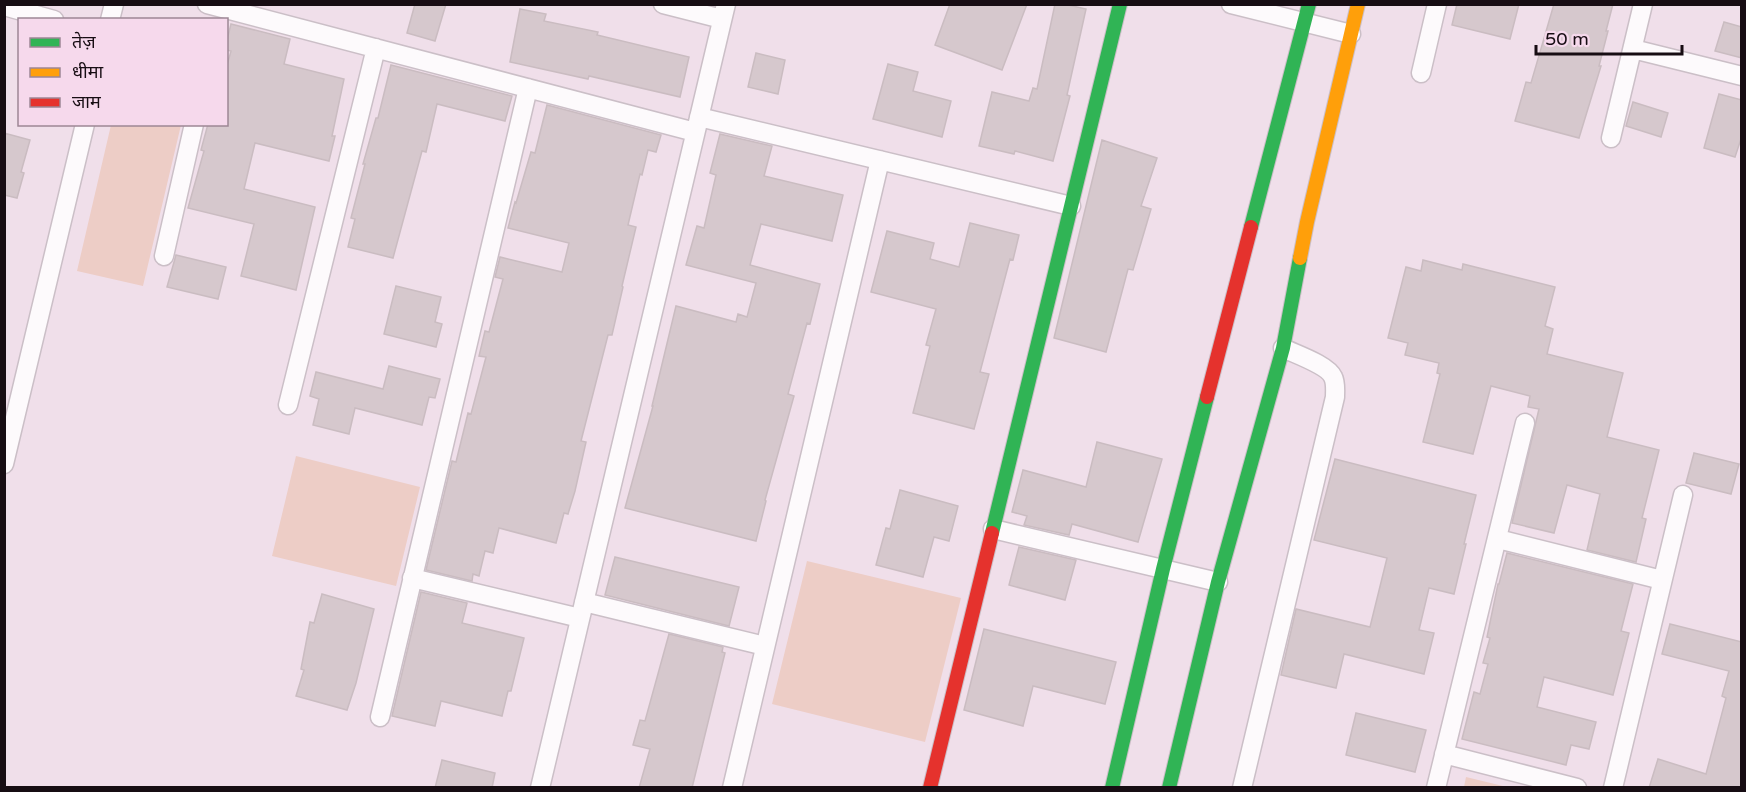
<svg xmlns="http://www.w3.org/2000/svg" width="1746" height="792" viewBox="0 0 1746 792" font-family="'Varela Round','Noto Sans Devanagari',sans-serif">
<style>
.green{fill:#edcdc6}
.building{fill:#d6c8cd;stroke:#cabcc1;stroke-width:1.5}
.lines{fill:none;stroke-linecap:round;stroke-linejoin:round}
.street-casing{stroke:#cbbfc7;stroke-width:21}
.fast-casing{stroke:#cbbfc7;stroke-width:16}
.slow-casing{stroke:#cbbfc7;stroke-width:16}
.jam-casing{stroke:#cbbfc7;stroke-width:16}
.street{stroke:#fdfafc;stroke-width:18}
.fast{stroke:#30b455;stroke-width:14}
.slow{stroke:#ff9f0a;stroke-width:14}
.jam{stroke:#e5322d;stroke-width:14}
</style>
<rect width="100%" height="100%" fill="#f0dfea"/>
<!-- green -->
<path class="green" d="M111 125H181L143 286 77 271Z
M296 456 420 487 396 586 272 556Z
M807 561 961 598 925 742 772 704Z
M1466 777 1507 787H1464Z"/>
<!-- building -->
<path class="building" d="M415 4H446L435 41 407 33Z
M950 4H1027L1002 70 935 45Z
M1055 4H1064L1086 9 1067 95 1070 96 1053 161 1015 151 1014 154 979 146 992 92 1029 101 1033 88 1037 89Z
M1457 4H1519L1510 39 1452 25Z
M1554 4H1613L1606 31H1608L1599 66H1601L1579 138 1515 121 1526 82 1531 83Z
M520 9 546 14 544 21 598 32 597 35 689 57 680 97 589 76 588 79 510 62Z
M1724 22 1742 27V58L1715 51Z
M231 24 290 39 284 64 344 79 332 136H335L329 161 255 143 244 189 315 207 296 290 241 276 254 224 188 208 204 151 201 150 208 124H226V69L231 51 226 50V44Z
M756 53 785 60 778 94 748 87Z
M888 64 918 72 913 91 951 101 942 137 873 119Z
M391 65 512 96 505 121 437 104 426 152 422 151 393 258 348 247 355 219 351 218 365 164H363L376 118H378Z
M1719 94 1742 100V136L1735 157 1704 148Z
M1633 102 1668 113 1661 137 1626 126Z
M547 105 661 135 656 152 648 150 642 175 640 174 628 225 636 227 622 286 623 287 612 335H608L581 441 586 442 575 491 568 514 564 513 556 543 499 528 493 553 485 551 479 576 473 574 472 581 426 570 452 461 456 462 468 413 471 414 486 357 479 356 485 331 489 332 503 279 495 277 500 257 562 272 569 243 508 228 515 202 516 203 531 152 535 153Z
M4 133 30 140 21 172 24 173 17 198 4 195Z
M720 134 772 146 764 176 843 195 832 241 761 224 750 265 820 284 810 324 807 323 788 394 794 396 765 500 766 501 756 541 625 508 653 406H652L676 306 736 322 738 314 747 317 756 283 686 265 697 226 704 228 716 175 710 173Z
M1102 140 1157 158 1141 206 1151 209 1133 270 1128 269 1106 352 1054 338Z
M970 223 1019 235 1013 260 1010 259 980 372 989 374 974 429 913 413 930 346 926 345 936 309 871 292 887 231 934 243 930 259 959 267Z
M176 255 226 267 218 299 167 287Z
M1423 260 1462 270 1463 264 1555 287 1545 326 1553 329 1547 354 1623 373 1607 437 1659 450 1642 518 1646 519 1636 562 1587 550 1600 494 1567 485 1554 533 1512 523 1539 409 1528 407 1530 396 1491 386 1473 454 1423 442 1440 374 1437 373 1439 363 1405 355 1408 343 1388 338 1406 267 1421 271Z
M396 286 441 297 435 322 442 324 436 347 384 334Z
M389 366 440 379 435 398 429 397 422 425 355 408 349 434 313 425 319 399 310 396 316 372 383 389Z
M1097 442 1162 459 1138 542 1072 524 1069 535 1024 525 1027 516 1012 512 1023 470 1086 487Z
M1694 453 1739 464 1731 494 1686 483Z
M1335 459 1476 495 1464 544H1466L1454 594 1429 588 1419 630 1434 633 1424 674 1344 654 1336 688 1281 675 1296 609 1370 627 1387 558 1314 540Z
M900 490 958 506 949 541 934 537 923 577 876 565 886 528 890 529Z
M1019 547 1076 560 1065 600 1009 585Z
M1507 553 1633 584 1621 631 1629 633 1613 695 1544 677 1537 707 1596 722 1589 749 1571 745 1566 765 1462 739 1474 692 1480 694 1488 664 1483 663 1490 638 1487 637 1498 584H1499Z
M615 557 739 587 729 626 605 595Z
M421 592 467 603 462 623 524 638 511 691H508L502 716 441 701 435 726 392 716Z
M322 594 374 609 356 683 347 710 296 696 304 670 301 669 310 622 314 623Z
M1670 624 1742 642V788H1649L1658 759 1706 774 1726 698 1722 696 1729 671 1662 654Z
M984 629 1116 662 1105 704 1033 686 1023 726 964 710Z
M669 634 723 647 722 652 725 653 692 788H639L650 749 633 745 640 720 645 721Z
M1356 713 1426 730 1415 772 1346 755Z
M442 760 495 773 492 788H435Z"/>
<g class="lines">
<!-- street casing -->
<g class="street-casing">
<path id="street" d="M207 4 695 132
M663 4 722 19
M1231 4 1351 34
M4 6 54 20
M110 20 114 4
M1633 49 1742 76
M1421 73 1437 4
M699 117 1071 206
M1611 138 1643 4
M164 256 194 124
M288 405 376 48
M4 464 85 124
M993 529 1218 582
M1498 539 1662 580
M412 578 580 618
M584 602 765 646
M380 717 528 88
M1444 754 1577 788
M540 788 726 4
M732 788 880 160
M1242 788 1335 397C1335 390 1336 383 1333 377 1328 365 1295 354 1283 348
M1436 788 1525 423
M1613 788 1683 495"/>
</g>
<!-- fast casing -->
<g class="fast-casing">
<path id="fast" d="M1251 227 1309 4
M992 533 1120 4
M1112 788 1163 569 1207 397
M1169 788 1218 582 1283 348 1300 258"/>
</g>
<!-- slow casing -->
<g class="slow-casing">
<path id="slow" d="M1300 258 1307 222 1358 4"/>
</g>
<!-- jam casing -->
<g class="jam-casing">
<path id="jam" d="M1207 397 1251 227
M930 788 992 533"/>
</g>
<!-- street -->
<use href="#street" class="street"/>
<!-- fast -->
<use href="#fast" class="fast"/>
<!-- slow -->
<use href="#slow" class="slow"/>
<!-- jam -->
<use href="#jam" class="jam"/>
</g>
<!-- border -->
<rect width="1746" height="792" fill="none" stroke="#170d13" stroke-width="12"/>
<!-- legend -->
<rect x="18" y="18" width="210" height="108" fill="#f6d9ec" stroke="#9d8795" stroke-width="1.5"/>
<rect x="30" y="38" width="30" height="9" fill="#30b455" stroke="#9d8795" stroke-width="1.5"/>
<text x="72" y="48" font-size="18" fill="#170d13">तेज़</text>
<rect x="30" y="68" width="30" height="9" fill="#ff9f0a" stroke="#9d8795" stroke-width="1.5"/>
<text x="72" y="78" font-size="18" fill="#170d13">धीमा</text>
<rect x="30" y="98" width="30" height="9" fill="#e5322d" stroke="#9d8795" stroke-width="1.5"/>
<text x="72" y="108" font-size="18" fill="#170d13">जाम</text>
<!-- scale -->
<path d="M1536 45v9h146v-9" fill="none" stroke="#170d13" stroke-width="3"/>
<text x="1545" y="45" font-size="18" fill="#170d13" stroke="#f6d9ec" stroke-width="4.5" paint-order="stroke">50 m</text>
</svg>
